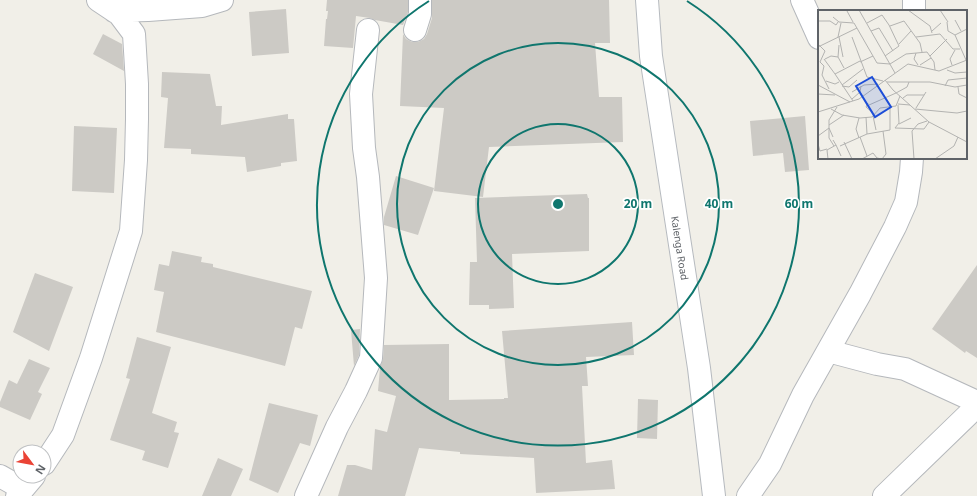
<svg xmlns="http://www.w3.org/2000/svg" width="977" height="496" viewBox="0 0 977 496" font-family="'Noto Sans',sans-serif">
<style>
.building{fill:#cccac5}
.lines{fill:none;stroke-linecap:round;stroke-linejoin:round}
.minor-casing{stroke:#b5b8bc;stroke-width:24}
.secondary-casing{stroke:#b6babf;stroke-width:24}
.minor{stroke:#fff;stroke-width:22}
.secondary{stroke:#fff;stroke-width:22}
.ring{fill:none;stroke:#0f766e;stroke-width:2}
.labels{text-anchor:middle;stroke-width:3.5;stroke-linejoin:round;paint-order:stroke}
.street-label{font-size:10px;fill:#5f6368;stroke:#fff}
.inset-road{fill:none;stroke:#b3b3b1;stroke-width:1}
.view{fill:#1d4ed8;fill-opacity:0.15;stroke:#1d4ed8;stroke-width:2}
.inset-edge{fill:none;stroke:#5f6368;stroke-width:2}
.centre{fill:#0f766e;stroke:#fff;stroke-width:2}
.ring-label{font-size:12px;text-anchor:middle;font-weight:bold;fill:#0f766e;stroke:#fff;stroke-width:3.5;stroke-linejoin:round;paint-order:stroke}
</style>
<rect width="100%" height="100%" fill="#f1efe8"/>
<!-- building -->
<path class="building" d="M327 0H408V12L403 25 375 20 370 18 356 16 353 48 324 46 326 19H327L328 11H326Z
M432 0H609L610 43H595L599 97H622L623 142 489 147 483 197 434 191 444 108 400 106 403 34 406 39 412 42H418L424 39 427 34 432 18Z
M286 9 289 53 252 56 249 12Z
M103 34 122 44 124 71 93 54Z
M162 72 210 74 216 106H222L221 125 288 114V119H294L297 161 281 163V166L247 172 245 157 191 154V149L164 148 168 98 161 97Z
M805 116 809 170 785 172 783 153 753 156 750 121Z
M74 126 117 128 114 193 72 191Z
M396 176 434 188 418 235 384 225V217Z
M587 194 588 198H589V251L512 254 514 308 489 309V305H469L470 262H477L475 198Z
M172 251 202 257 201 262 213 264V267L312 291 302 329 295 327 285 366 156 332 164 292 154 290 159 264 169 266Z
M977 265V358L966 351 965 353 932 329Z
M35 273 73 287 49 351 13 332Z
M632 322 634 355 586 357 588 386H582L586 463 612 460 615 489 536 493 534 458 460 454V452L419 448 405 496H338L347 465H355L372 470 375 429 387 432 396 396 378 391 380 368 383 359 384 345 449 344V400L504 399V398H508L502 331Z
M360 329 359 355 354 366 351 330Z
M137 337 171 347 152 413 177 422 174 432 179 433 168 468 142 460 145 451 110 440 130 379 126 378Z
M29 359 50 368 38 392 42 394 30 420 0 407V402L9 380 17 384Z
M638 399 658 400 657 439 637 438Z
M269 403 318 415 310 446 300 443 278 493 249 480Z
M218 458 243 469 231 496H202Z"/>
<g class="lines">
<!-- minor casing -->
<g class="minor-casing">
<path id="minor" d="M802 0 819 38
M114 11 148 10 202 6 222 0
M914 11V0
M415 30 420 14V0
M828 351 877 364 905 369 977 402
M44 464 63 435 91 358 131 231 136 160 137 119V84L134 34 119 14 98 0
M0 476 23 489
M17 496 34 476
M306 496 337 427 356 391 371 358 376 278 368 177 364 148 361 94 368 30
M748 496 770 464 803 395 860 294 895 227 906 202 911 172 912 158
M884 496 977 406"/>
</g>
<!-- secondary casing -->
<g class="secondary-casing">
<path id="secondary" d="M647 0 651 56 699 368 714 496"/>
</g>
<!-- minor -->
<use href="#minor" class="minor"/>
<!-- secondary -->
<use href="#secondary" class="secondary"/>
</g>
<!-- distance rings -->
<g class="ring">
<circle cx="558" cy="204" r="80"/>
<circle cx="558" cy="204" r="161"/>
<path d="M687 1A241 241 0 1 1 429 1"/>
</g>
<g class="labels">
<!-- street labels -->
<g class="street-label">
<text transform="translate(680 248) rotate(81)" y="4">Kalenga Road</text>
</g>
</g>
<!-- overview -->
<g transform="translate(818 10)">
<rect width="149" height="149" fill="#f1efe8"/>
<path class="inset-road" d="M41 0 77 63M90 0 112 16 114 23M122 0 130 12M29 1 35 12M15 7 21 12 36 13 59 53 72 54M137 10 143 21M0 11H12L18 15 20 12M129 12 130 21 137 25 148 50M49 13 64 5 71 15 81 36 67 46M72 16 86 11 102 33 104 42M53 21 61 18 75 41M114 21 123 13M137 25 149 19M20 27 23 13M21 27 25 47M34 27 49 67 65 71M98 27 122 24 135 39H142M0 34 7 41 2 52 6 56 4 65 11 79M81 34 93 21M0 37 39 18M98 43 96 49 100 55M112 46 129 29M20 47 21 35M6 49 17 64 42 51M7 49 13 46 20 47 26 58M42 52 55 46M72 54 88 44 109 42 116 52 117 60M102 55 113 48M134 55 132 49 137 40M129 60 137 63 149 62M17 64 35 91M67 70 75 80 111 112 149 132M8 71 17 74 21 72M69 72H112L137 77 149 75M0 75 32 92M24 75 45 59M24 76 31 77 39 70M127 76 130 70 149 68M140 77 141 84 149 88M34 82 46 75 60 74M78 83 89 77 91 72M0 84 17 85M85 88 89 85H106M34 89 42 82 43 76M50 93 48 97 55 103M80 94 92 95M51 95 78 83M98 98 108 82M13 99 24 105 42 108 54 107 62 98 78 96 82 86M97 99 139 103 149 101M0 102 41 89 90 54 121 61 149 50M55 106 58 120M81 114 93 108M11 115 26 105M77 118 106 119 111 112M77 118 81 113 80 95M49 124 72 120V97M0 126 11 118 15 127M42 127 49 146M41 128 38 119 41 108M26 132 34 149M0 134 2 141 9 139M18 135 23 146M16 136 11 128V110L19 97M22 136 49 124 48 107M10 149 9 140 18 135 15 130M44 149 55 143 59 148 64 149M64 149 68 144 65 121M96 149 94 121 100 114 109 111M117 149 136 136 140 127"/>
<path class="view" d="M54 67 73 97 57 107 38 76Z"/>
<rect width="149" height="149" class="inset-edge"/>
</g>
<circle cx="558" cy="204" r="6" class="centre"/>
<g class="ring-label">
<text x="638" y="208">20 m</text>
<text x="719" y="208">40 m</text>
<text x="799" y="208">60 m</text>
</g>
<!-- north arrow -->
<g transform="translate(32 464) rotate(122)"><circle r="19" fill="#ffffff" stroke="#bfc1c3"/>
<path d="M0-3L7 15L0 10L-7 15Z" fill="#ea4335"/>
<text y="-6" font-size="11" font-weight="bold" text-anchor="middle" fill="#5f6368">N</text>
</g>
</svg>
